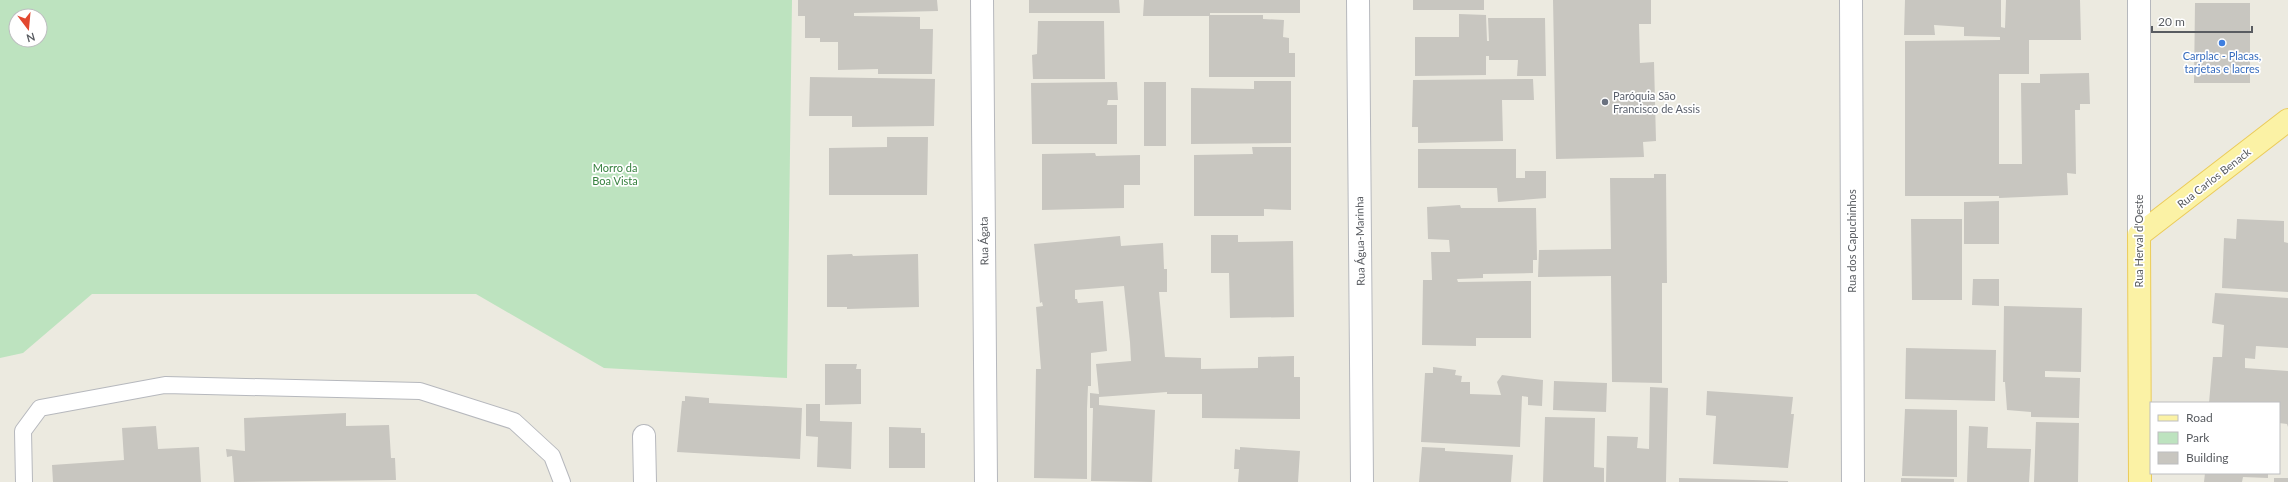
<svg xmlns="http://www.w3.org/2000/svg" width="2288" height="482" viewBox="0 0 2288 482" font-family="Lato,sans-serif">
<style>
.green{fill:#bde3bf;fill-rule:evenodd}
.building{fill:#c8c6c0}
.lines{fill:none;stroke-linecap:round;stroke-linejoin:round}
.service-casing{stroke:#b6b8bd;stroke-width:18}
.minor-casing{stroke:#b6b8bd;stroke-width:24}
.primary-casing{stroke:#ebcb5a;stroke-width:24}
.service{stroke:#fff;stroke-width:16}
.minor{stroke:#fff;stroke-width:22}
.primary{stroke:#fbf2a5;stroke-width:22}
.shop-dot{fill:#3f7fe0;stroke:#fff;stroke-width:1.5}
.worship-dot{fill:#6b7280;stroke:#fff;stroke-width:1.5}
.labels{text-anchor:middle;stroke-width:3.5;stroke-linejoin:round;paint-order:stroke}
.shop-label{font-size:11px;fill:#366cbe;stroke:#fff}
.worship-label{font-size:11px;fill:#5b616d;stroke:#fff;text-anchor:start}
.park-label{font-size:11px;fill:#37813f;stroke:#fff}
.street-label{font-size:11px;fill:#595c61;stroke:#fff}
</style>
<rect width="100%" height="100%" fill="#eceae0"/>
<!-- green -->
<path class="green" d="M0 0H792L787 378 604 368 476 294H92L23 353 0 358ZM16 16H40V40H16Z"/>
<!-- building -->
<path class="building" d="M798 0H937L938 11 854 13V16L920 17V29H933L932 74H878V69L838 70V42H820V38H805V16H798Z
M1029 0H1119L1120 13H1029Z
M1144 0H1300V13H1210V15H1263V19L1284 20 1283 37 1289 38V53H1295V77H1209V16H1143Z
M1413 0H1484V10H1413Z
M1553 0H1651V24H1639L1640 63 1654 62 1656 141 1643 142 1644 157 1556 159Z
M1905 0H2001V27L2005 28 2006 0H2080L2081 40H2029V74H1999V164H2022L2021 83H2040V74L2089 73 2090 104H2080V110H2075L2076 174 2067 173 2068 195 1999 198V196H1905V41L2000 40V37L1964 36V27L1934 25 1935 35H1904Z
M2195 3H2250V83H2194Z
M1459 14 1486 15 1487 41H1489L1488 18H1545L1546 76H1517L1518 60H1489V56H1486V75L1415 76V37H1459Z
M1038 21H1104L1105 79H1033L1032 55 1037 54Z
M810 77 935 79 934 126 852 127V116H809Z
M1533 79 1534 100H1502L1503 141 1418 143V127H1412L1413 80Z
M1254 81H1291V143L1191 144V88L1254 89Z
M1117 82 1118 100H1108L1107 105H1117V144H1032L1031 83Z
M1144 82H1166V146H1144Z
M887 137H928L927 195H829V148L887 147Z
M1252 147H1291V210L1264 209V216H1194V155L1253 154Z
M1418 149H1516V178H1525V171H1546V198L1498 202 1497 188H1418Z
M1095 153 1096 156 1140 155V185H1124V208L1042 210V154Z
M1654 174H1666L1667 283H1662V383L1612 382 1611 276 1538 277 1539 250 1611 249 1610 178H1654Z
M1999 201V244H1964V202Z
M1460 205 1461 208H1536L1537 260H1533V273L1483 274V278L1457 279 1458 282 1531 281V338H1476V346L1422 345 1423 280H1432L1431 252H1450L1449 240 1428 239 1427 207Z
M1911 219H1962V300H1912Z
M2237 219 2284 221V242L2288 243V292L2222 288 2224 238 2236 239Z
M1211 235H1238V242L1293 241 1294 317 1230 318 1229 273H1211Z
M1120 236 1121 246 1163 243 1164 269H1167V292H1159L1165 357 1201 358V369L1258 368V357L1294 356V377H1300V419L1202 418V394H1167V392L1099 397V405L1155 410 1152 482 1091 481 1093 408H1090V393L1099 394 1096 364 1131 361 1130 342 1124 286 1075 290V299H1077L1078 303 1103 301 1107 351 1091 353V386H1088L1087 409V479L1034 478 1036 369H1041L1036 307 1043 306 1042 302 1040 303 1034 244Z
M852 254 853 256 918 254 919 307 847 309V307H827V255Z
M1973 279H1999V306L1972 305Z
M2215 293 2288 298V348L2256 346 2255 359 2245 358V368L2288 371V427L2287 424 2279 423V403H2209L2213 357H2222L2224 325 2212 323Z
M2004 306 2082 308 2081 372 2045 371V377L2080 378 2079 418 2031 417V412L2007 410 2005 382H2003Z
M1906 348 1996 350 1995 401 1905 399Z
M825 364H857L856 369H861V404L825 405Z
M1433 367 1456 370 1455 375 1462 376 1461 382H1470V394L1501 395 1497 382 1502 375 1543 380 1542 406 1528 405V397L1522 396 1520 447 1421 442 1425 373H1433Z
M1554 381 1607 383 1606 412 1553 410Z
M1650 387 1668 388 1666 482H1606L1607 436 1638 437 1637 448 1649 449Z
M1707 391 1793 397 1791 414H1794L1788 468 1713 464 1716 416 1706 415Z
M685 396 709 398V403L802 408 800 459 677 452 682 401H685Z
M806 404H820V421L852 422 851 469 817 467 818 437 806 436Z
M1905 409 1957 410V477L1902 476Z
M346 413V426L389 425 391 458H395L396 480 234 482 232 456 227 457 226 449 245 451 244 418Z
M1545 417 1595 418 1594 467 1604 468V482H1543Z
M2036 422 2079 423 2078 482H2034Z
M156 426 158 449 199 447 201 482H53L52 465 124 460 122 428Z
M1969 426 1988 427 1987 448 2031 449 2029 482H1967Z
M889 427 921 428V433H925V468H889Z
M1240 447 1300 451 1298 482H1238L1239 469H1234L1235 449 1240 450Z
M1422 447 1445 448V451L1513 455 1511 482H1419Z
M2205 473H2268V478L2243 477 2242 482H2204Z
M1679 478 1788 481V482H1679Z
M1901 478 1954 479V482H1901Z
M2274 478H2288V482H2274Z"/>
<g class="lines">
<!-- service casing -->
<g class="service-casing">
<path id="service" d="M24 482 23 431 40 408 165 385 420 391 514 421 552 456 562 482"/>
</g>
<!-- minor casing -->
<g class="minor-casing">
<path id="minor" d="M982 0 986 482
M1358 0 1362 482
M1851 0 1853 482
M2139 0V235
M644 436 645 482"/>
</g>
<!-- primary casing -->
<g class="primary-casing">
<path id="primary" d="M2140 482 2139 235 2288 120"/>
</g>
<!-- service -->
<use href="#service" class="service"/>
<!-- minor -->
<use href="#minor" class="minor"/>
<!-- primary -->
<use href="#primary" class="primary"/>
</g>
<!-- markers -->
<circle class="shop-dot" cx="2222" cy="43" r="4"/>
<circle class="worship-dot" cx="1605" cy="102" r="4"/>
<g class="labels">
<!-- shop labels -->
<g class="shop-label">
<text x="2222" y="60">Carplac - Placas,<tspan x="2222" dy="13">tarjetas e lacres</tspan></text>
</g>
<!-- worship labels -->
<g class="worship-label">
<text x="1613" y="100">Paróquia São<tspan x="1613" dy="13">Francisco de Assis</tspan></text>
</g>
<!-- park labels -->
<g class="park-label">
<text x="615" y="172">Morro da<tspan x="615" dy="13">Boa Vista</tspan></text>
</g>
<!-- street labels -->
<g class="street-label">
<text transform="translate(2214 178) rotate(-38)" y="4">Rua Carlos Benack</text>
<text transform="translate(984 241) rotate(-91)" y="4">Rua Ágata</text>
<text transform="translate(1360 241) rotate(-91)" y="4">Rua Água-Marinha</text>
<text transform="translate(1852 241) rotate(-90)" y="4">Rua dos Capuchinhos</text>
<text transform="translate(2139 241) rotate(-90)" y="4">Rua Herval d'Oeste</text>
</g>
</g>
<!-- legend -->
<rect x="2150" y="402" width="130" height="72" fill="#ffffff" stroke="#bdbec0"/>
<rect x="2158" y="415" width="20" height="6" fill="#fbf2a5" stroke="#bdbec0"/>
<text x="2186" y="422" font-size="12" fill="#595c61">Road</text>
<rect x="2158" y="432" width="20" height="12" fill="#bde3bf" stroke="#bdbec0"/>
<text x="2186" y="442" font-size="12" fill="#595c61">Park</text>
<rect x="2158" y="452" width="20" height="12" fill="#c8c6c0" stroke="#bdbec0"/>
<text x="2186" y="462" font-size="12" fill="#595c61">Building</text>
<!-- north arrow -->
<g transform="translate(28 28) rotate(164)"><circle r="19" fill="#ffffff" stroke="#bdbec0"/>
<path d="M0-3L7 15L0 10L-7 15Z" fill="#e24830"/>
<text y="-6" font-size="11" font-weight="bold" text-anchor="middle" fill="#595c61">N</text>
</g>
<!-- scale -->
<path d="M2152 26v6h100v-6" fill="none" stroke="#595c61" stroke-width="2"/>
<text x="2158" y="26" font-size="12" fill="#595c61" stroke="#ffffff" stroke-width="3" paint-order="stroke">20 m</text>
</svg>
